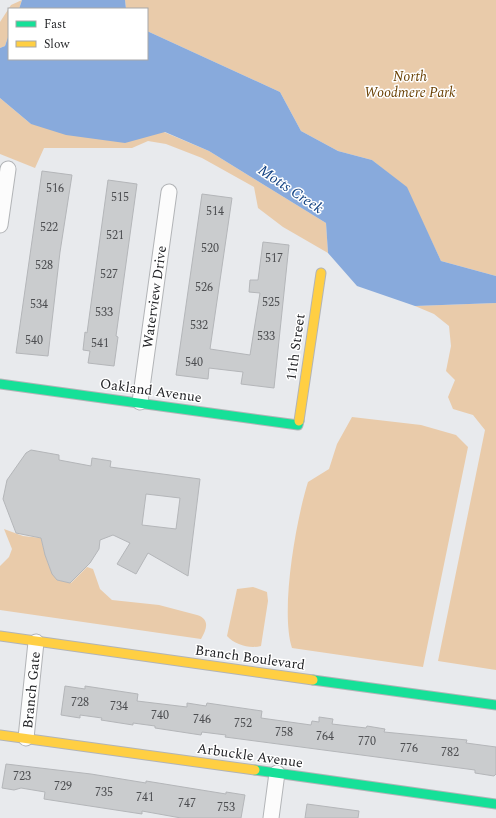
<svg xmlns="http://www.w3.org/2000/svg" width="496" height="818" viewBox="0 0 496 818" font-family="Spectral,serif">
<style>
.green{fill:#e9cbaa}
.water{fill:#88aadc}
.building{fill:#caccce;stroke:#b4b6b9;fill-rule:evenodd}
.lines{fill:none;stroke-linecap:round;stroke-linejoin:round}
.street-casing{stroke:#b2b4b7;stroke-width:17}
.fast-casing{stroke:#b2b4b7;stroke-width:11}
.slow-casing{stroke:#b2b4b7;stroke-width:11}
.street{stroke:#fcfcfc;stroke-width:15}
.fast{stroke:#16e098;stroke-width:9}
.slow{stroke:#ffcf43;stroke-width:9}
.labels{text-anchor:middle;stroke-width:3;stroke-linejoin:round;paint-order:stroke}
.number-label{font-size:12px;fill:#4c4d50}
.park-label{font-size:14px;font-style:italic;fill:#6b4205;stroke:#fff}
.street-label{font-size:14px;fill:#222326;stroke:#fff}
.water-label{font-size:15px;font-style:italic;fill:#144383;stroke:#fff}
</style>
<rect width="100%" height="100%" fill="#e8eaed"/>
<!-- green -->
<path class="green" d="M22 0 19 9H9V34L5 46 0 48V22L11 5Z
M125 0H496V276L441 261 406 187 372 160 338 151 301 131 280 92 147 31V9H126Z
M0 98 31 124 164 132 209 151 326 223 328 253 283 227 258 208 254 187 202 158 166 144 148 141 132 148H44L35 168 0 154Z
M496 303V670L438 661 485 430 473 415 453 409 448 397 455 380 446 371 451 346 449 326 434 314 415 306Z
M352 417 421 425 456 435 468 447 423 667 292 648C280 611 296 520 308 482L329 469 337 444Z
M4 529 23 536 41 538C44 552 48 568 57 580L71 583 87 567 93 569 100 589 112 600 159 605 197 615C210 619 207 629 201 639L0 610V566L9 557 12 549Z
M253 587 267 592 268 601 261 646C250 649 235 645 227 636L237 589Z"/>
<!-- water -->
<path class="water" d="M22 0H125L126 9H19Z
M147 31 280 92 301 131 338 151 372 160 407 187 441 261 496 276V303L415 306 357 286 328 253 326 223 209 151 165 132 125 143 66 135 31 124 0 98V48L5 46 9 34V59H147Z"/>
<!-- building -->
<path class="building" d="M42 171 72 175 60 252 48 356 16 353Z
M108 180 137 184 116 336 118 337 114 366 88 363 90 351 83 350 85 332 87 333Z
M202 194 232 198 210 349 250 355 260 293 249 292 250 280H258L263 242 289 245 274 388 241 384 243 372 209 368 208 379 176 375Z
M31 450 59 455V460L91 466 92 458 111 461 110 467 200 479 188 576 148 553 136 574 117 564 130 543 113 535 100 540 99 549 90 563 70 583 57 580 52 574 45 555 41 538 16 533 3 499 7 480 26 453ZM146 494 180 498 176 529 142 525Z
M65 686 85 689V686L138 694 137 701 187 707V703L206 706 207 703 262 711 261 718 311 725 312 721 319 722V717L333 719 332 724 366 728 367 726 385 729 384 732 467 740 466 743 496 747V774L494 776 475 773V770L225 737 226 735 202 732 201 735 155 728V726L133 723V725L101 720 102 718 80 715V718L61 715Z
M6 764 91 774 146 783V781L226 794V792L245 795 241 818H181L142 811V814L44 799 45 792 21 788 14 790 2 788Z
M307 804 359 811 358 818H305Z"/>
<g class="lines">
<!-- street casing -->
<g class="street-casing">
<path id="street" d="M0 225 8 169
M140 402 169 192
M26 738 36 642
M271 818 277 773"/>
</g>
<!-- fast casing -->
<g class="fast-casing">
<path id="fast" d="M0 384 298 425 299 421
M313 680 496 705
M255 770 496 804"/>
</g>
<!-- slow casing -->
<g class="slow-casing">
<path id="slow" d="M299 421 321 273
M0 636 313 680
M0 735 255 770"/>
</g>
<!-- street -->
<use href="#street" class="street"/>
<!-- fast -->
<use href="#fast" class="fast"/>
<!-- slow -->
<use href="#slow" class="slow"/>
</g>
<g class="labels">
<!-- number labels -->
<g class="number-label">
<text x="55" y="192">516</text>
<text x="120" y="201">515</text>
<text x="215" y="215">514</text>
<text x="49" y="231">522</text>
<text x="115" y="239">521</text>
<text x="210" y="252">520</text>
<text x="274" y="262">517</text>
<text x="44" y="269">528</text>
<text x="109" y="278">527</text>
<text x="204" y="291">526</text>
<text x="271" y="306">525</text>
<text x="39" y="308">534</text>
<text x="104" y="316">533</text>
<text x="199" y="329">532</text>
<text x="266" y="340">533</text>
<text x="34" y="344">540</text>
<text x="100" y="347">541</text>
<text x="194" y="366">540</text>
<text x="80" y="706">728</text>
<text x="119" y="710">734</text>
<text x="160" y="719">740</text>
<text x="202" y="723">746</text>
<text x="243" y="727">752</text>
<text x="284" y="736">758</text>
<text x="325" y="740">764</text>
<text x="367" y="745">770</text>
<text x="409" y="752">776</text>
<text x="450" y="756">782</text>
<text x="22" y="780">723</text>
<text x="63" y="790">729</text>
<text x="104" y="796">735</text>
<text x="145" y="801">741</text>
<text x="187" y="807">747</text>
<text x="226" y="811">753</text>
</g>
<!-- park labels -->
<g class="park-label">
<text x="410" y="81">North<tspan x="410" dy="16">Woodmere Park</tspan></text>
</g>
<!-- street labels -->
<g class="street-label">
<text transform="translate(154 297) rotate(-82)" y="5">Waterview Drive</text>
<text transform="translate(295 347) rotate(-82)" y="5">11th Street</text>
<text transform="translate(151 390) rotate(8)" y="5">Oakland Avenue</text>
<text transform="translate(250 657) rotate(8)" y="5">Branch Boulevard</text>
<text transform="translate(31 690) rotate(-84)" y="5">Branch Gate</text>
<text transform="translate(250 755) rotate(8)" y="5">Arbuckle Avenue</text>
</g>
<!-- water labels -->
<g class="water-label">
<text transform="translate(291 189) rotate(34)" y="5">Motts Creek</text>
</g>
</g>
<!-- legend -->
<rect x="8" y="8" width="140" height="52" fill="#ffffff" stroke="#a7a7a8"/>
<rect x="16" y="21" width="20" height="6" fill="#16e098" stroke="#a7a7a8"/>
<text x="44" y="28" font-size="12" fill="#222326">Fast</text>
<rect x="16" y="41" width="20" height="6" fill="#ffcf43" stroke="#a7a7a8"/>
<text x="44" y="48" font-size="12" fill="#222326">Slow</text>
</svg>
